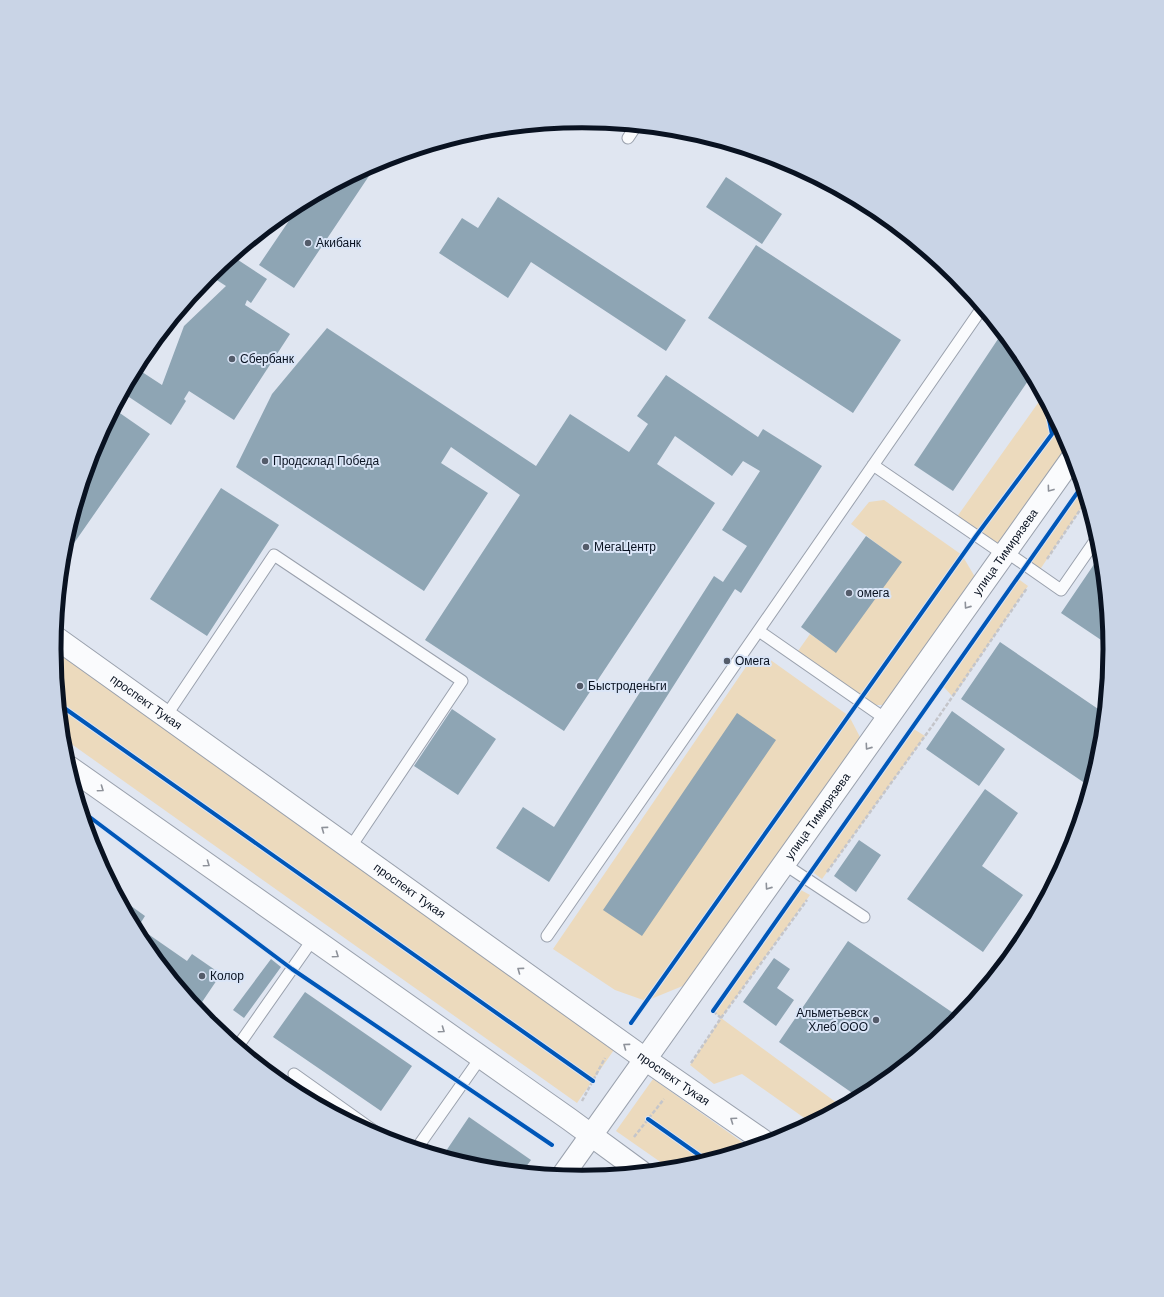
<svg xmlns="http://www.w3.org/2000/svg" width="1164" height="1297" viewBox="0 0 1164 1297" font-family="Arial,sans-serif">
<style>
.green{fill:#ecdabd}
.building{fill:#8ea5b4}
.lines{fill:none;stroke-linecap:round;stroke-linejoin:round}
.lane-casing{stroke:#9aa1ad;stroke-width:13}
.secondary-casing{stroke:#9aa1ad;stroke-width:24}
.path{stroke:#c4c5ca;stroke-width:2.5;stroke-dasharray:4 2;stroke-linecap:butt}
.lane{stroke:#fafbfd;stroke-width:11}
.secondary{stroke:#fafbfd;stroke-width:22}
.cycleway-casing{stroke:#dae5f7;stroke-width:6}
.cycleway{stroke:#0057b8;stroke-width:4}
.oneway{stroke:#8e929a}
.poi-dot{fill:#545c6a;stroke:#dae5f7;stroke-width:1.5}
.labels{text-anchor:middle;stroke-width:4;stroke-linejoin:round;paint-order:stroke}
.poi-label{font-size:12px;fill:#091221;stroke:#dae5f7;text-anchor:start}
.street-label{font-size:12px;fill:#091221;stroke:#dae5f7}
.rim{fill:none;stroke:#091221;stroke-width:5}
</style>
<rect width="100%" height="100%" fill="#e0e6f1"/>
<!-- green -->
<path class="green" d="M1043 396 1069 445 995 549 954 521Z
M1082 486 1086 501 1039 571 1028 562Z
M884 500 962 555 975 577 885 705H875L798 651 810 634 836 652 901 562 851 524 869 502Z
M1017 578 1028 586 953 697 942 685Z
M54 648 616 1047 577 1103 63 738Z
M765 656 849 716 861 739 690 983 646 1001 615 990 553 949 752 658Z
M912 728 925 736 822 879 811 871Z
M799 889 810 895 721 1018 841 1106 810 1122 742 1074 714 1084 690 1065 721 1018 713 1011Z
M653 1079 749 1147 685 1166 669 1168 616 1131Z"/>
<!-- building -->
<path class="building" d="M379 161 294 288 259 265 301 203Z
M726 177 782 214 762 244 706 207Z
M498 197 686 320 666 351 531 262 508 298 439 253 462 218 478 228Z
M756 245 901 340 853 413 708 318Z
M232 256 267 279 251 303 247 300 245 305 290 334 234 420 189 391 184 399 186 401 171 425 123 393 136 368 162 385 184 326 226 286 209 275Z
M327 328 536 466 570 414 629 452 648 424 637 416 666 375 758 437 763 429 822 466 741 593 735 589 549 882 496 848 523 807 554 827 714 576 723 582 747 546 722 530 760 471 743 461 732 476 675 436 657 464 715 503 564 731 425 640 520 495 451 447 441 463 488 493 424 591 236 467 272 394Z
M1002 333 1021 355 1032 375 953 491 914 465Z
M114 409 150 434 63 559 64 545 94 446Z
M221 488 279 525 207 636 150 599Z
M866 536 902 562 836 653 801 627Z
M1101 554 1110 646 1061 613Z
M1000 642 1104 713 1100 752 1089 786 961 699Z
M452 709 496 739 458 795 414 766Z
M952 711 1005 749 979 786 926 749Z
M737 713 776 740 642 936 603 910Z
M985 789 1018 813 982 866 1023 895 983 952 907 899Z
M859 840 881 855 856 892 834 876Z
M120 898 145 916 138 927 187 961 192 954 221 974 198 1008 143 942Z
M848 941 959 1017 955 1022 875 1088 858 1097 779 1042Z
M774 958 790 969 777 988 794 1000 776 1026 743 1002Z
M271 959 281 967 244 1018 233 1010Z
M305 992 412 1066 381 1111 273 1037Z
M469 1117 531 1160 523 1171 479 1166 460 1161 446 1151Z"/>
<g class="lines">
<!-- lane casing -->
<g class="lane-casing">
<path id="lane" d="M628 138 636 126
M872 208 879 212
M873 465 1003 554
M1005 551 1061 590 1097 538
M759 631 887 720
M166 716 274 555 462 681 350 848
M784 864 864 917
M547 936C692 727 836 517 982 308
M238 1046 313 939
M294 1074 384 1138
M417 1148 481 1057"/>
</g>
<!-- secondary casing -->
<g class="secondary-casing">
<g id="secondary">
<path id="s1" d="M55 637 645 1059 765 1142"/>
<path d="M69 767 569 1119 640 1171"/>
<path id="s2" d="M563 1175 1073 457"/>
</g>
</g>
<!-- path -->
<path class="path" d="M1047 559 1086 501
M827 872 935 722 1027 588
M721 1018 807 900
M691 1063 721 1018 713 1011
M582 1101 605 1058
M634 1137 664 1099"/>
<!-- lane -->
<use href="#lane" class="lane"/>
<!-- secondary -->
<use href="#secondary" class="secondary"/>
<!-- cycleway casing -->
<g class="cycleway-casing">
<path id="cycleway" d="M60 705 593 1081
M83 812 292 969 552 1145
M713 1011 1082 486
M631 1023 976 536 1052 434 1045 400
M648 1119 706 1160"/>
</g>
<!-- cycleway -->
<use href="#cycleway" class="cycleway"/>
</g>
<!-- one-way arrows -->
<defs><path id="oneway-chevron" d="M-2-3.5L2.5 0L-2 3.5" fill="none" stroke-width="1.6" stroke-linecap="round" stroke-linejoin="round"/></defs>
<g class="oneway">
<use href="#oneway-chevron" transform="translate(1050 489) rotate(126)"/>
<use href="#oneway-chevron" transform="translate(967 606) rotate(125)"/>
<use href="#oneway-chevron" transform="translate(868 747) rotate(125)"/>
<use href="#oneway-chevron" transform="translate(101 789) rotate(35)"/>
<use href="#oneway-chevron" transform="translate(324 829) rotate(-144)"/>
<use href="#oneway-chevron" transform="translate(207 864) rotate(35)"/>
<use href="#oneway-chevron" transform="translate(768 887) rotate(125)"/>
<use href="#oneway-chevron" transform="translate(336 955) rotate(35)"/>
<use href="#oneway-chevron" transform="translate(520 970) rotate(-144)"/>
<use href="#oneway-chevron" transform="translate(442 1030) rotate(35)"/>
<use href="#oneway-chevron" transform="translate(626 1046) rotate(-144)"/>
<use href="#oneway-chevron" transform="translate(733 1120) rotate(-145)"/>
</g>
<!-- markers -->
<g class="poi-dot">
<circle cx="308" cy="243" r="4"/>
<circle cx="232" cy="359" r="4"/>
<circle cx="265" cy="461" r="4"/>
<circle cx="586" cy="547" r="4"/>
<circle cx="849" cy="593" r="4"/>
<circle cx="727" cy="661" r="4"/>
<circle cx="580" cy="686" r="4"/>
<circle cx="202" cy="976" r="4"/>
<circle cx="876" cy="1020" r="4"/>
</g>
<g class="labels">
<!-- poi labels -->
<g class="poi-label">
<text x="316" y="247">Акибанк</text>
<text x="240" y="363">Сбербанк</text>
<text x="273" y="465">Продсклад Победа</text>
<text x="594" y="551">МегаЦентр</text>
<text x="857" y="597">омега</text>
<text x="735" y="665">Омега</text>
<text x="588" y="690">Быстроденьги</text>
<text x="210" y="980">Колор</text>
<text x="868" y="1017" text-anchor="end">Альметьевск<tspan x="868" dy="14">Хлеб ООО</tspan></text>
</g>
<!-- street labels -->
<g class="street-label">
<text dy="4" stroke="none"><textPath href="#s2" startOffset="764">улица Тимирязева</textPath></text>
<text dy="4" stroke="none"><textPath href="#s1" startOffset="112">проспект Тукая</textPath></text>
<text dy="4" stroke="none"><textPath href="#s2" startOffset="440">улица Тимирязева</textPath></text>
<text dy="4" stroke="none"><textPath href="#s1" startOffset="436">проспект Тукая</textPath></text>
<text dy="4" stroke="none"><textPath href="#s1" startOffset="760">проспект Тукая</textPath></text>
</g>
</g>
<!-- crop -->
<path d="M0 0H1164V1297H0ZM61 649a521 521 0 1 1 1042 0a521 521 0 1 1-1042 0Z" fill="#c9d4e6" fill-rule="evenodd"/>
<path class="rim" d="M61 649a521 521 0 1 1 1042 0a521 521 0 1 1-1042 0Z"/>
</svg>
